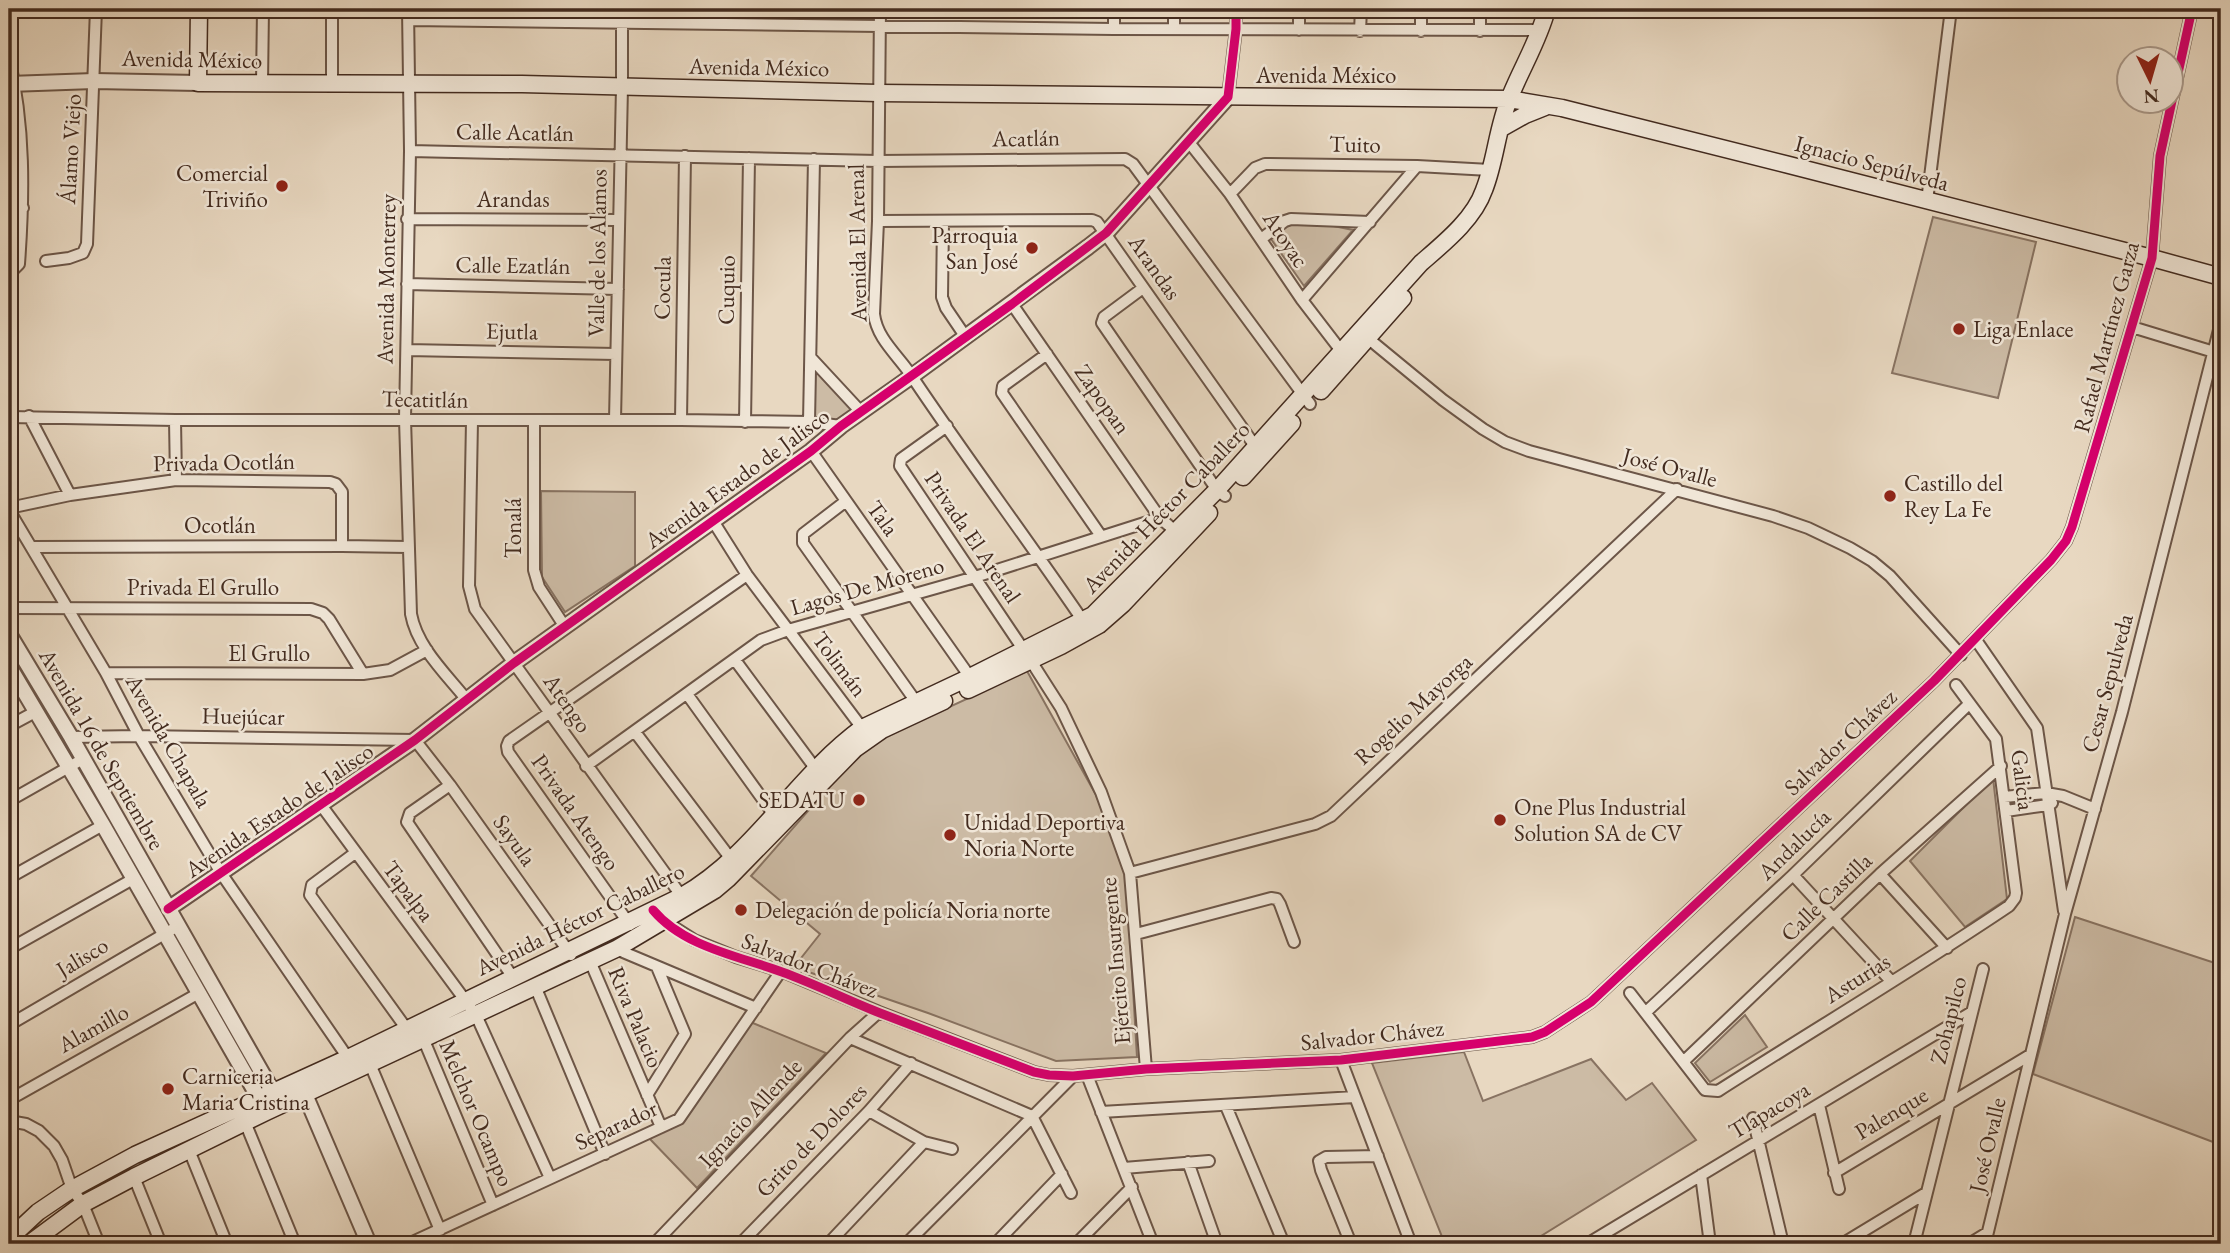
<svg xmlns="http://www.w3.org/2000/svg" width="2230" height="1253" viewBox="0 0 2230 1253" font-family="'EB Garamond',serif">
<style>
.green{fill:#ccbba5;stroke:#887362;stroke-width:2}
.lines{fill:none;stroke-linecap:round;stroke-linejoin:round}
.minor-casing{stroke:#6c5648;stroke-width:14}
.tertiary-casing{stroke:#6c5648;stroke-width:18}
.secondary-casing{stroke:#432b1f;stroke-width:19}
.minor{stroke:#f0e6d7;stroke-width:10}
.tertiary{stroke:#f0e6d7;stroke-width:14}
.secondary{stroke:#f0e6d7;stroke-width:16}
.cycleway-casing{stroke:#f0e6d7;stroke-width:13}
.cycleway{stroke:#d6006c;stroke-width:9}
.poi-dot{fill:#8f2418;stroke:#f0e6d7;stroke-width:2.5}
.labels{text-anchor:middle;stroke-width:5;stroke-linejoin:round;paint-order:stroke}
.street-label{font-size:23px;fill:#432b1f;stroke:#f0e6d7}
.poi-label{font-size:23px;fill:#432b1f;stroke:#f0e6d7;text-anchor:start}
</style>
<rect width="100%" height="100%" fill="#e8d8c1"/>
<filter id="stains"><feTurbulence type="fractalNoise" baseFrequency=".00286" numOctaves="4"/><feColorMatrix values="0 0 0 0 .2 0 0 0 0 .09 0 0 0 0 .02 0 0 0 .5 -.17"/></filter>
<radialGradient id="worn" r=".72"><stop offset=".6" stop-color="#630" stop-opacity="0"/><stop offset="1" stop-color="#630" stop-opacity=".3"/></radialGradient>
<!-- green -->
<path class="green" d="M1933 217 2036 242 1998 398 1892 373Z
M1314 222 1353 230 1304 286 1271 239 1291 223Z
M814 368 853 410 836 421 813 419Z
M541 491 635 492V566L565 612 542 577Z
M1027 671 1096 795 1126 869 1137 1057 1056 1061 928 1013 794 967 820 934 751 876 865 746Z
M1993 778 2007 899 1965 927 1910 861Z
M2075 917 2221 965V1145L2033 1074Z
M1745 1015 1767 1047 1710 1082 1695 1063Z
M748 1021 826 1053 697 1188 648 1137 681 1122Z
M1464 1052 1483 1101 1591 1059 1626 1100 1652 1083 1696 1140 1528 1244H1445L1372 1063Z"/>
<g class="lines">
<!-- minor casing -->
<g class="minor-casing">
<path id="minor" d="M408 9 410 151 405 419 411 614C417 647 446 674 466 699
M880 9 878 221 874 314C877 340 900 357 913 378 968 460 1028 540 1083 621
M1174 9V29
M1299 9V30
M1421 9V31
M2217 9 2221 11
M409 20 1114 29 1542 30
M1114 29V9
M1360 31 1361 9
M1480 31V9
M9 58C25 126 24 195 19 264L14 269 9 270
M332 82V9
M262 83 263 9
M1228 97 1236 29V9
M1188 141 1230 194 1302 300 1345 356
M410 151 878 161 1125 159 1133 164 1310 404
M1230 194 1255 168 1265 164 1417 166 1490 170
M1927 201 1951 9
M9 209 23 208
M407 219 619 220
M878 221 1092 220 1097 222 1255 446
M943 222 942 297 946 308 965 336
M1261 239 1285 221 1291 219 1370 222
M46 261 69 258 83 253 87 244 96 9
M407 284 618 289
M1143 288 1104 317 1102 323 1217 490 1225 496
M1302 300 1417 166
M1012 304 1160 518 1181 536
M2132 327 2214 352
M1364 335 1443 400 1483 429 1505 442 1529 451 1773 516 1808 528 1850 548 1872 561 1890 576 1961 655
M407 350 616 354
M1047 354 1003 386 1002 393 1101 536
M811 358 862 413
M29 416 70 495
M9 417 175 420H681L809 422 841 426
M175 420 176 480
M615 420 622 87V9
M681 420 685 156
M472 421 469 586 475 609 685 901
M534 421V570L539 587 565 627
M745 422 749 158
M809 422 814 159
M947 426 901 459 900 466 1031 661 1061 708 1101 792 1130 873 1146 1069
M811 451 970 677
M846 501 803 534V543L919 706
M9 508 70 495 176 480 330 482 336 484 342 492V546
M9 510 106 673 139 736 221 873 348 1058
M713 521 747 575 862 728
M32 547 342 546 408 547
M9 608 311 609 323 613 329 619 363 674
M1976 640 2037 728 2064 911
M735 660 818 772
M106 673 363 674 390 670 427 650
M687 694 774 815
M9 726 35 712
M635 732 734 863
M71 737 139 736 415 740 450 785 571 955
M586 766 761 640 788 630 975 577 1160 518
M450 785 410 813 407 822 514 979
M2004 797 2046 793 2063 796 2095 809
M9 801 83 759
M321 805 476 1015 550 1178
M2006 811 2048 805 2052 803
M355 853 312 885 310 895 406 1028
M1130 873 1315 824 1331 816 1677 489
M1880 874 1947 948
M1793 875 1891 981
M9 878 103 825
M661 919 694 940 736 957 781 971 879 1012 1034 1072 1049 1075 1073 1076 1146 1069 1341 1060 1532 1037 1545 1032 1591 1002 1934 681 2051 560 2066 541 2072 527 2152 258 2160 156 2192 9
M630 925 508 752 507 746 509 741 747 575
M1136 934 1271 898 1277 899 1280 904 1294 942
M9 949 133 879
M616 949 756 1008
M590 961 661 1127
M535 986 605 1154
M1630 993 1705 1090 1718 1091C1815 1029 1914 970 2009 906L2015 898 2016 893 1996 739 1956 685
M1646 1012 1793 875 1969 704
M9 1025 178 926
M423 1038 493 1205
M850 1038 1032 1116 1071 1193
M1341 1060 1411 1244
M1684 1061 1880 874 2001 766
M370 1064 440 1230
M1087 1075 1153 1244
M647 1095 685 1034 657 967
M9 1100 199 993
M1819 1105 1839 1189
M1226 1106 1284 1244
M869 1111 924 1142 952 1149
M1101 1112 1355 1097
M1753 1118 1783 1244
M9 1121 26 1124 39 1131 54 1146 62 1160 72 1189 83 1204 99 1244
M245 1122 295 1244
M189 1150 227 1244
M1188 1162 1217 1244
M1124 1168 1209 1161
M1834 1173 2030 1055
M1701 1175 1710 1244
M134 1177 161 1244
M408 1244 679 1119 781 971
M636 1244 659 1243
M654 1244 850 1038 879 1012
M740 1244 869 1111 911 1063
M828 1244 924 1142
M906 1244 1073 1076
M995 1244 1062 1174
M1076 1244 1132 1187
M1351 1244 1321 1170 1319 1161 1326 1157 1378 1156
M1587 1244 1972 1012
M1842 1244 1926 1193
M1914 1244 1983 969
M1969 1244 1987 1233
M1985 1244 2065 914 2122 712 2221 322"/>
</g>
<!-- tertiary casing -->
<g class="tertiary-casing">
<path id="tertiary" d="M9 84 94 81 198 83
M9 634 71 737 278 1101
M9 666 103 825 264 1107
M168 909 415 740 514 663 811 451 841 426 912 376 1088 247 1106 233 1228 97
M301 1085 369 1244"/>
</g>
<!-- secondary casing -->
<g class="secondary-casing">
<path id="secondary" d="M199 9 198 83 522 84 878 93 1509 99 1562 108 1789 165 2152 258 2221 277
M1500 129 1525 115 1545 107
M1321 391 1403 298
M1243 477 1292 423
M968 690 1061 646 1099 625 1123 604 1209 513
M9 1239 38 1212 72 1189 135 1155 348 1058 682 896C754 855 795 777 862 728L970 677 1093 615 1217 490 1421 263C1444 243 1474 219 1484 190 1496 160 1497 127 1510 97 1522 67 1539 40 1547 9
M29 1244 83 1204 134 1177 266 1112 616 949 715 890 728 879 855 749 882 730 944 701"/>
</g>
<!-- minor -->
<use href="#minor" class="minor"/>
<!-- tertiary -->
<use href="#tertiary" class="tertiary"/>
<!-- secondary -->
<use href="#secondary" class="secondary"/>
<!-- cycleway casing -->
<g class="cycleway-casing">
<path id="cycleway" d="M168 909 415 740 514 663 811 451 841 426 1012 304 1106 233 1228 97 1236 29V9
M653 910C684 947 739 956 782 972 815 984 847 1000 880 1013 931 1033 983 1052 1034 1072L1049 1075 1073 1076 1146 1069 1341 1060 1532 1037 1545 1032 1591 1002 1934 681 2051 560 2066 541 2072 527 2152 258 2160 156 2192 9"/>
</g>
<!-- cycleway -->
<use href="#cycleway" class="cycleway"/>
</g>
<!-- markers -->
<g class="poi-dot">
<circle cx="282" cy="186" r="7"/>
<circle cx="1032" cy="248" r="7"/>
<circle cx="1959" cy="329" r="7"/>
<circle cx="1890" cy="496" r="7"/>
<circle cx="859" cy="800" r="7"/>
<circle cx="1500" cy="820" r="7"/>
<circle cx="950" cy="835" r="7"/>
<circle cx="741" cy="910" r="7"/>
<circle cx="168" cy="1089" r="7"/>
</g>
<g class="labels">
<!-- street labels -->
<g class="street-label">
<text transform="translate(192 59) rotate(1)" y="8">Avenida México</text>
<text transform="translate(759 67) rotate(1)" y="8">Avenida México</text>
<text x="1326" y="83">Avenida México</text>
<text transform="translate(515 132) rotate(1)" y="8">Calle Acatlán</text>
<text transform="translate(1026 138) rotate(-1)" y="8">Acatlán</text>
<text transform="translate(1355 144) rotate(1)" y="8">Tuito</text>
<text transform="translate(70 149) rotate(-87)" y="8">Álamo Viejo</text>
<text transform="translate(1872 163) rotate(15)" y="8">Ignacio Sepúlveda</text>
<text x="513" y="207">Arandas</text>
<text transform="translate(1286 239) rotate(56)" y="8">Atoyac</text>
<text transform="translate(857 243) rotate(-91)" y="8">Avenida El Arenal</text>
<text transform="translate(597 253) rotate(-89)" y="8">Valle de los Alamos</text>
<text transform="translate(513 265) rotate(1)" y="8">Calle Ezatlán</text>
<text transform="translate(1155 267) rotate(55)" y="8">Arandas</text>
<text transform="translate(386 279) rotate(-89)" y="8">Avenida Monterrey</text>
<text transform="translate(662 288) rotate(-89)" y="8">Cocula</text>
<text transform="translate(726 290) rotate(-89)" y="8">Cuquio</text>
<text transform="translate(512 331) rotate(1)" y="8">Ejutla</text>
<text transform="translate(2106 337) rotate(-75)" y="8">Rafael Martínez Garza</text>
<text transform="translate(425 399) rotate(1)" y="8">Tecatitlán</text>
<text transform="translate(1103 399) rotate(55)" y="8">Zapopan</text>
<text transform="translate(224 462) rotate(-1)" y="8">Privada Ocotlán</text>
<text transform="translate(1670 467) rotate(15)" y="8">José Ovalle</text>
<text transform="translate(737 478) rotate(-36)" y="8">Avenida Estado de Jalisco</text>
<text transform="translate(1166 507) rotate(-46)" y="8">Avenida Héctor Caballero</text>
<text transform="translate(883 518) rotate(54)" y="8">Tala</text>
<text x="220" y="533">Ocotlán</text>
<text transform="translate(513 528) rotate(-90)" y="8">Tonalá</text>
<text transform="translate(973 537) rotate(56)" y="8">Privada El Arenal</text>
<text transform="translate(867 586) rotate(-16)" y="8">Lagos De Moreno</text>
<text x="203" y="595">Privada El Grullo</text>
<text x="269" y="661">El Grullo</text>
<text transform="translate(840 664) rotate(53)" y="8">Tolimán</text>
<text transform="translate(2107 683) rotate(-75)" y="8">Cesar Sepulveda</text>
<text transform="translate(568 703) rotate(55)" y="8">Atengo</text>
<text transform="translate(1413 709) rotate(-43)" y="8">Rogelio Mayorga</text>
<text transform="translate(243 716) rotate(1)" y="8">Huejúcar</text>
<text transform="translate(169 741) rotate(60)" y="8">Avenida Chapala</text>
<text transform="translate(1840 742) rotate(-43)" y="8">Salvador Chávez</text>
<text transform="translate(102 749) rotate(60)" y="8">Avenida 16 de Septiembre</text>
<text transform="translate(2023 780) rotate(83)" y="8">Galicia</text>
<text transform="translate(279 810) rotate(-34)" y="8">Avenida Estado de Jalisco</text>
<text transform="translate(576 812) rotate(55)" y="8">Privada Atengo</text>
<text transform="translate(515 840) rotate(55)" y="8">Sayula</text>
<text transform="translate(1794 844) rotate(-44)" y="8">Andalucía</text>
<text transform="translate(409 891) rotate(53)" y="8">Tapalpa</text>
<text transform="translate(1826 897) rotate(-44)" y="8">Calle Castilla</text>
<text transform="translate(580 919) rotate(-26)" y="8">Avenida Héctor Caballero</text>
<text transform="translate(82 957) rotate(-31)" y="8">Jalisco</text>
<text transform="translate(1115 961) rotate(-95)" y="8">Ejército Insurgente</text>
<text transform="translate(810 965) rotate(21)" y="8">Salvador Chávez</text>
<text transform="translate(1857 978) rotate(-32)" y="8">Asturias</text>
<text transform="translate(636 1017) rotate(67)" y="8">Riva Palacio</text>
<text transform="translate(1948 1020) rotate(-76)" y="8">Zohapilco</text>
<text transform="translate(93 1028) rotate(-29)" y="8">Alamillo</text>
<text transform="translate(1372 1035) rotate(-6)" y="8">Salvador Chávez</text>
<text transform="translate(1769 1110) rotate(-31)" y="8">Tlapacoya</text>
<text transform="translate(477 1113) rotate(67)" y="8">Melchor Ocampo</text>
<text transform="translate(750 1113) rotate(-47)" y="8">Ignacio Allende</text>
<text transform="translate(1891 1113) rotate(-31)" y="8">Palenque</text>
<text transform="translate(616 1125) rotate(-25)" y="8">Separador</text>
<text transform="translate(811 1140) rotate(-46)" y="8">Grito de Dolores</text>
<text transform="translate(1987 1145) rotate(-77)" y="8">José Ovalle</text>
</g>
<!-- poi labels -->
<g class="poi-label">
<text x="268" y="181" text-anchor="end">Comercial<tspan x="268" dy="26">Triviño</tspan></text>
<text x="1018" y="243" text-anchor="end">Parroquia<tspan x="1018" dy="26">San José</tspan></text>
<text x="1973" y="337">Liga Enlace</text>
<text x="1904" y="491">Castillo del<tspan x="1904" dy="26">Rey La Fe</tspan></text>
<text x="845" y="808" text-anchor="end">SEDATU</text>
<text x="1514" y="815">One Plus Industrial<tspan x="1514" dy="26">Solution SA de CV</tspan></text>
<text x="964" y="830">Unidad Deportiva<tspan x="964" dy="26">Noria Norte</tspan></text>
<text x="755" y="918">Delegación de policía Noria norte</text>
<text x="182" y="1084">Carniceria<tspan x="182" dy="26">Maria Cristina</tspan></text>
</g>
</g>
<!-- margin -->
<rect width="2230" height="1253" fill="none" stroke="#e8d8c1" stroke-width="35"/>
<rect x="10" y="10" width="2209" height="1232" fill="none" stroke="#432b1f" stroke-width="3.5"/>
<rect x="18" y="18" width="2195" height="1218" fill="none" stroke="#432b1f" stroke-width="2"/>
<!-- north arrow -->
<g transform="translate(2150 80) rotate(175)"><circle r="33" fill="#f0e6d7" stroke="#ab9b8d" stroke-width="2"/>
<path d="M0-5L12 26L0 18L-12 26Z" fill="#8f2418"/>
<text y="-10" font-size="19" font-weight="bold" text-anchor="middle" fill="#432b1f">N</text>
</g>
<rect width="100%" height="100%" filter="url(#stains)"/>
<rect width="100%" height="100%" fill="url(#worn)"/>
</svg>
